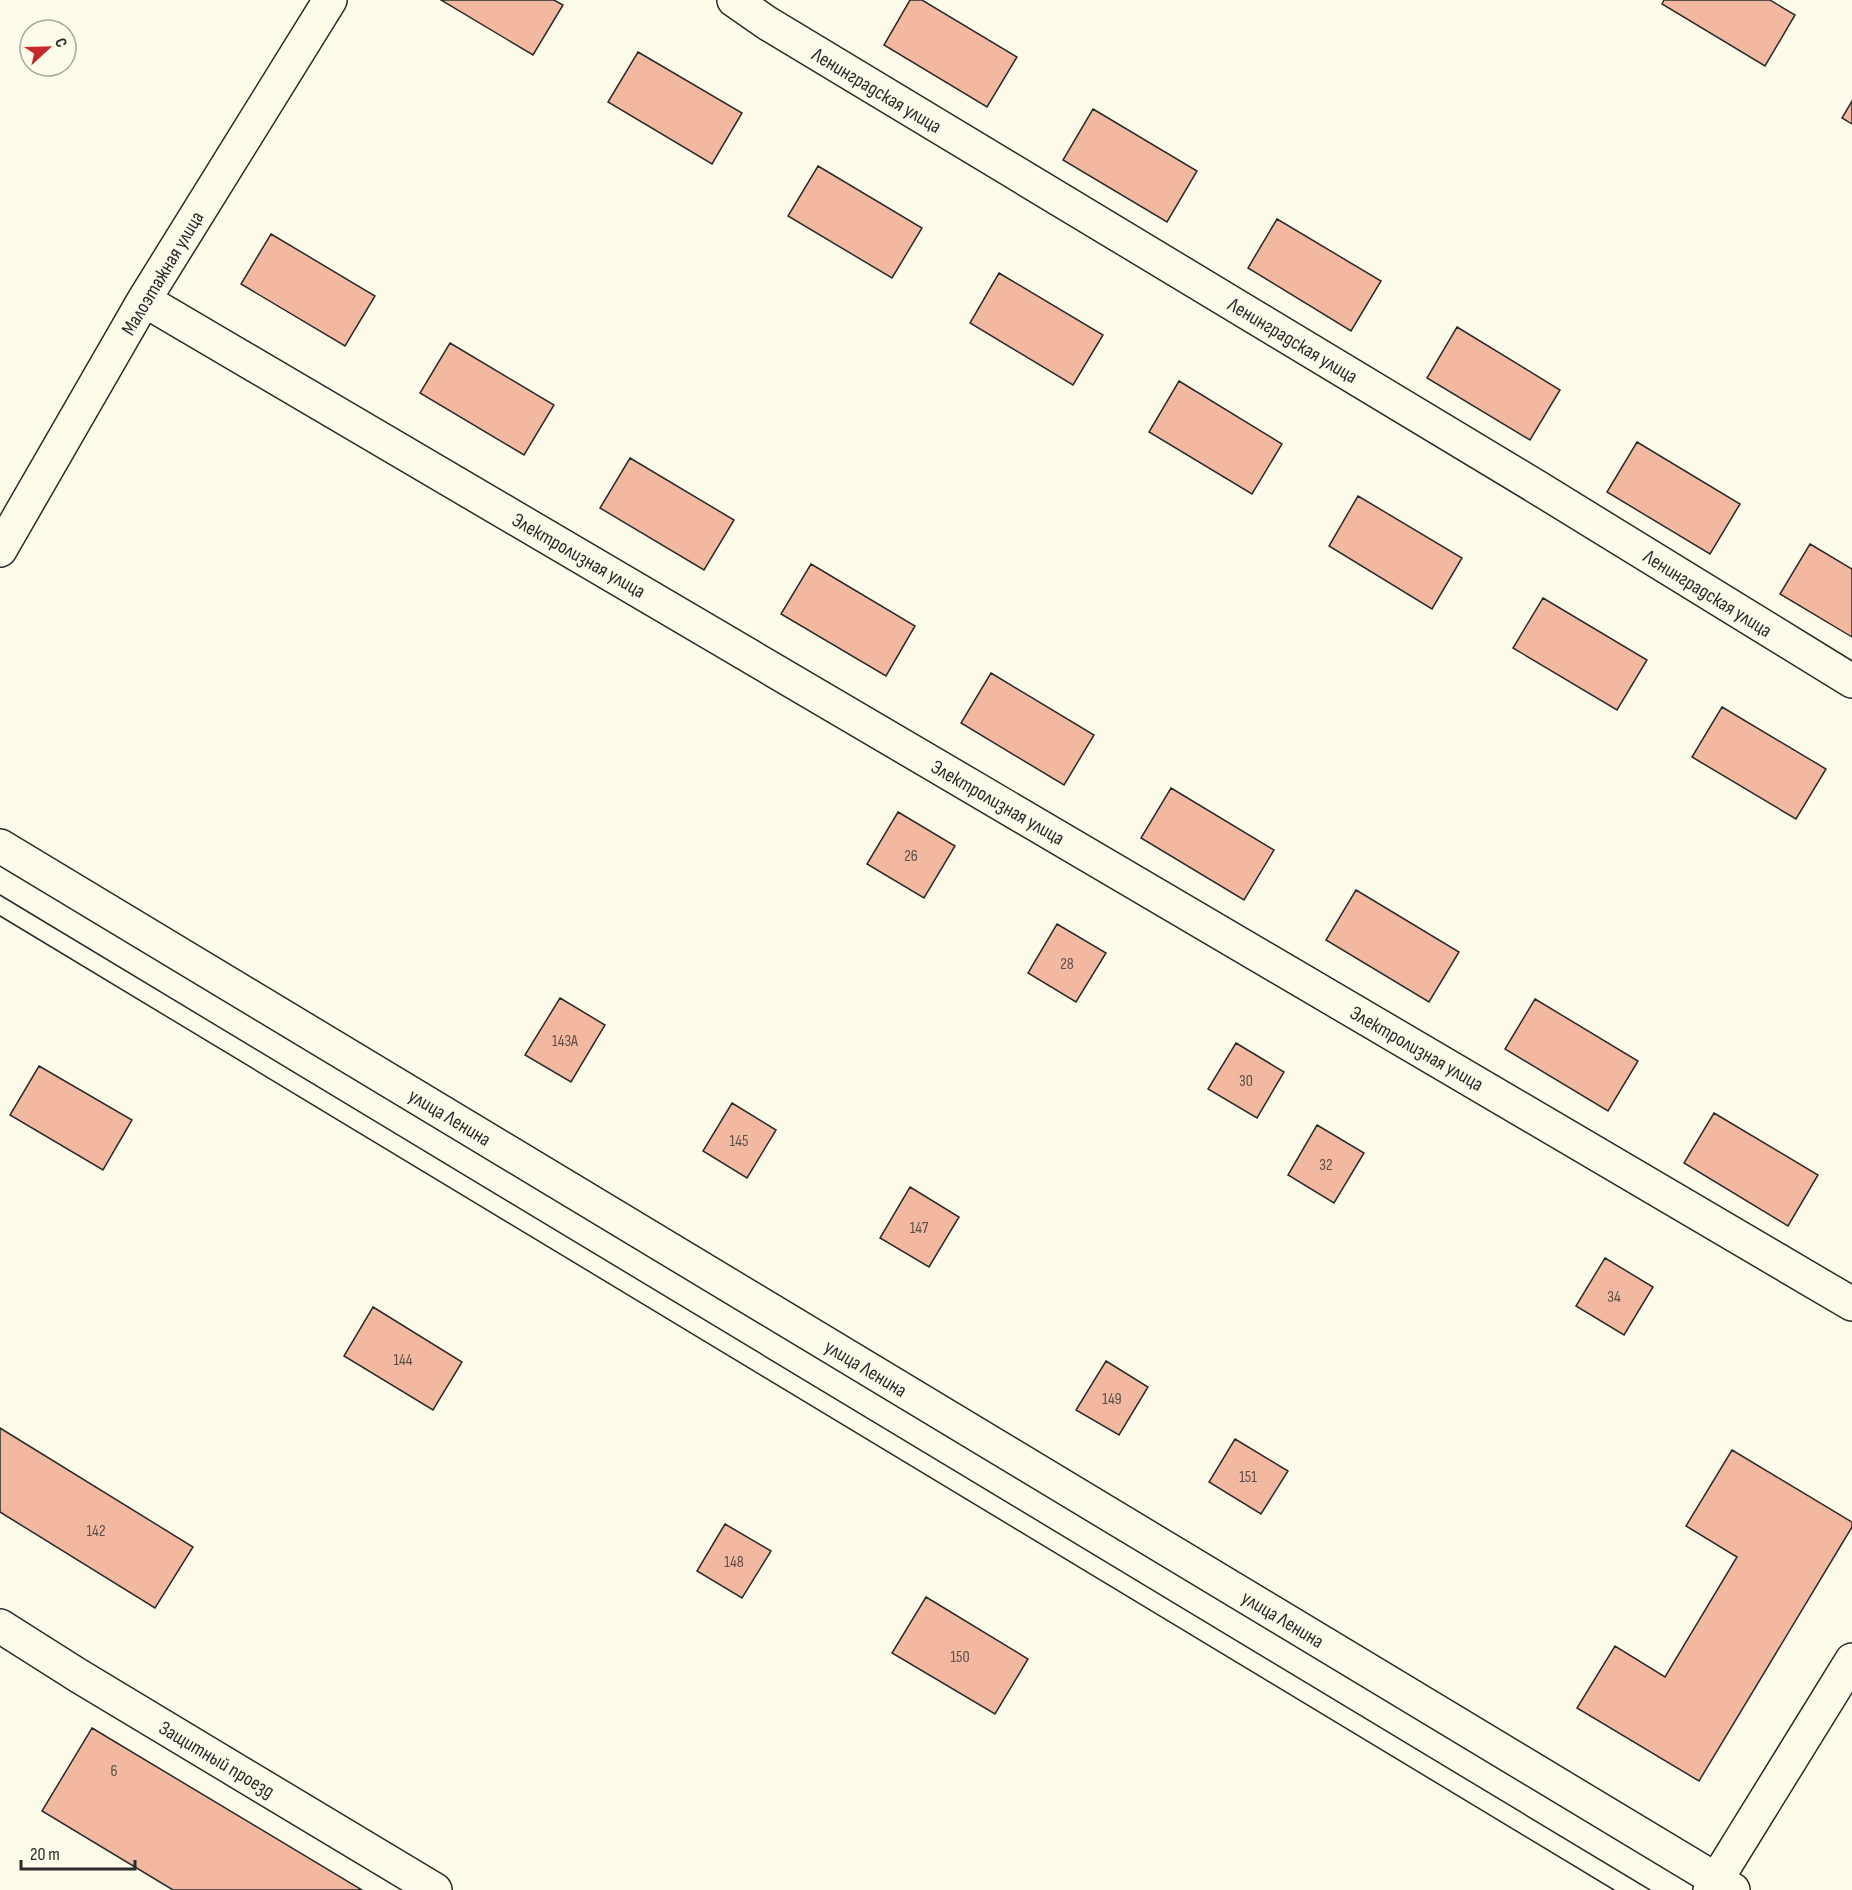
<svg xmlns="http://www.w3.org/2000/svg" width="1852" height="1890" viewBox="0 0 1852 1890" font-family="'Sofia Sans Condensed',sans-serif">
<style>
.building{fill:#f2b8a0;stroke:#2b2b2b;stroke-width:1.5}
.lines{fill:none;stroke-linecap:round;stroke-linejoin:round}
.street-casing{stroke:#2b2b2b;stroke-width:36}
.secondary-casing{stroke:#2b2b2b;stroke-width:36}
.street{stroke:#fdfbea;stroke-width:33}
.secondary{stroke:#fdfbea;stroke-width:33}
.tram{stroke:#2b2b2b;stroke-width:1.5}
.labels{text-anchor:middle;stroke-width:4.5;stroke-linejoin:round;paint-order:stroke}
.number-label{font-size:16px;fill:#5d4e48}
.street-label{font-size:20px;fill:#2b2b2b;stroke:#fdfbea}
</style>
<rect width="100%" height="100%" fill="#fdfbea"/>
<!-- building -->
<path class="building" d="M441 0H554L563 5 533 55Z
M910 0H922L1017 57 987 107 884 45Z
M1664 0H1770L1795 15 1765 66 1662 4Z
M638 52 742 113 712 164 608 102Z
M1852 101V124L1842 118Z
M1093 109 1197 171 1167 222 1063 160Z
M818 166 922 228 892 278 788 216Z
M1277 219 1381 281 1351 331 1248 268Z
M271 234 375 296 345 346 241 284Z
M999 273 1103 335 1073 385 970 323Z
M1457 327 1560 390 1530 440 1427 378Z
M450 343 554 405 524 455 420 393Z
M1179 381 1282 444 1252 494 1149 432Z
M1637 442 1740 504 1710 554 1607 492Z
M630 458 734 520 704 570 600 508Z
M1358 496 1462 558 1432 609 1329 546Z
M1810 544 1852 569V637L1780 594Z
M811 564 915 626 886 676 781 614Z
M1543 598 1647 660 1617 710 1513 648Z
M991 673 1094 735 1064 785 961 723Z
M1722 707 1826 769 1796 819 1692 757Z
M1171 788 1274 850 1244 900 1141 838Z
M898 812 955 846 924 898 867 864Z
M1356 890 1459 952 1429 1002 1326 940Z
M1057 924 1106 953 1076 1002 1028 973Z
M560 998 605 1025 571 1082 525 1055Z
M1535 999 1638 1061 1608 1111 1505 1049Z
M1236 1043 1284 1072 1257 1118 1208 1089Z
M39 1066 132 1120 103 1170 10 1115Z
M732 1103 776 1130 747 1178 703 1151Z
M1714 1113 1818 1175 1788 1226 1684 1163Z
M1317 1125 1364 1153 1334 1203 1288 1175Z
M910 1187 959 1217 929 1267 880 1238Z
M1605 1258 1653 1287 1624 1335 1576 1306Z
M373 1307 462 1362 433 1410 344 1356Z
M1106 1361 1148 1387 1119 1435 1076 1410Z
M0 1428 193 1547 155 1608 0 1512Z
M1235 1439 1288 1471 1261 1514 1209 1482Z
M1732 1450 1852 1522V1527L1699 1781 1577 1708 1615 1646 1665 1677 1737 1557 1686 1526Z
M725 1524 771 1551 742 1598 697 1571Z
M926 1597 1028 1659 995 1714 892 1653Z
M92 1728 362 1890H173L42 1811Z"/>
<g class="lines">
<!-- street casing -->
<g class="street-casing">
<path id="street" d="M734 0 767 23 1535 486 1852 681
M144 300 1852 1304
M0 550 144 300 330 0
M0 1626 79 1676 435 1890
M1710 1890 1852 1660"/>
</g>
<!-- secondary casing -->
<g class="secondary-casing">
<path id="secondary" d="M0 846 1733 1890"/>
</g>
<!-- street -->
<use href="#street" class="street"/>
<!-- secondary -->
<use href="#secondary" class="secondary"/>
<!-- tram -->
<path class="tram" d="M0 895 1650 1890
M0 916 1614 1890"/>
</g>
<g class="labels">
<!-- number labels -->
<g class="number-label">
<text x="911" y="861">26</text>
<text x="1067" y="969">28</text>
<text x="565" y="1046">143А</text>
<text x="1246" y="1086">30</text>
<text x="739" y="1146">145</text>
<text x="1326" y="1170">32</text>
<text x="919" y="1233">147</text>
<text x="1614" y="1302">34</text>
<text x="403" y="1365">144</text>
<text x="1112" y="1404">149</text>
<text x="1248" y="1482">151</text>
<text x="96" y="1536">142</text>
<text x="734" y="1567">148</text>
<text x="960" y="1662">150</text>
<text x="114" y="1776">6</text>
</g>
<!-- street labels -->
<g class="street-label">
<text transform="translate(877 90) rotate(31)" y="7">Ленинградская улица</text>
<text transform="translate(162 273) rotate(-59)" y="7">Малоэтажная улица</text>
<text transform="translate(1293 340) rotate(31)" y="7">Ленинградская улица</text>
<text transform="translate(579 555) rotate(30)" y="7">Электролизная улица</text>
<text transform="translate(1708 593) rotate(32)" y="7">Ленинградская улица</text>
<text transform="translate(998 802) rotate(30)" y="7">Электролизная улица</text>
<text transform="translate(1417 1048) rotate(30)" y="7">Электролизная улица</text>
<text transform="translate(450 1117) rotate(31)" y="7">улица Ленина</text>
<text transform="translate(866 1368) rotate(31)" y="7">улица Ленина</text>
<text transform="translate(1283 1619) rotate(31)" y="7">улица Ленина</text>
<text transform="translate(217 1759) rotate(31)" y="7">Защитный проезд</text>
</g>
</g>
<!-- north arrow -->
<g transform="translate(48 48) rotate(68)"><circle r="28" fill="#fdfbea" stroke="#a9a89e" stroke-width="1.5"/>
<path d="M0-4.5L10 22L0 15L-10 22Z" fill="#c62828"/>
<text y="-9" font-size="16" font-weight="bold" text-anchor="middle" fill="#2b2b2b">С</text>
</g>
<!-- scale -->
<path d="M21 1860v9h114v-9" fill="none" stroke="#2b2b2b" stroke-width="3"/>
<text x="30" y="1860" font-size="18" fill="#2b2b2b" stroke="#fdfbea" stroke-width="4.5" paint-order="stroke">20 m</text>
</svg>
